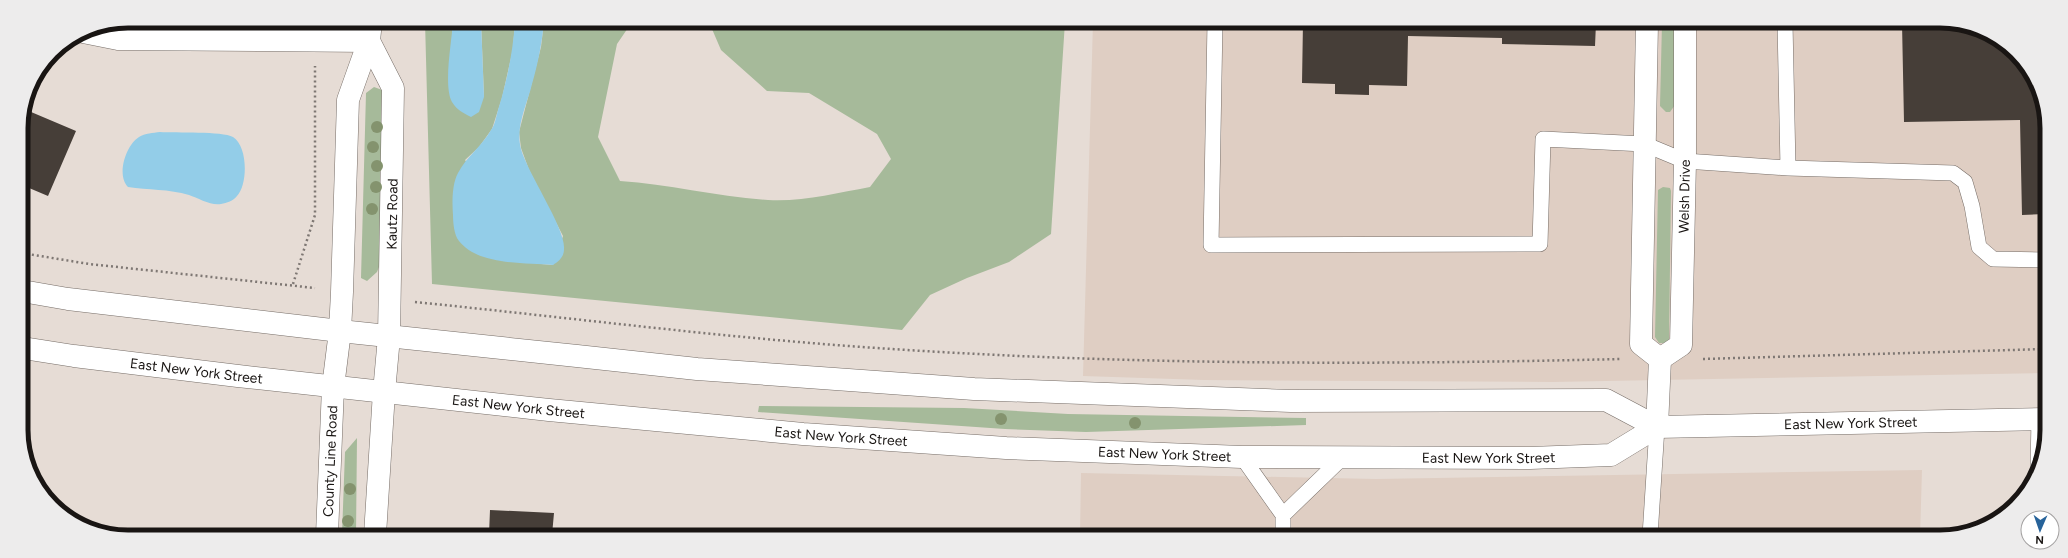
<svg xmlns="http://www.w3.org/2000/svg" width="2068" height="558" viewBox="0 0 2068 558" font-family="Figtree,sans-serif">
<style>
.built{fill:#dfcec3}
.green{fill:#a6ba9a}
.water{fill:#93cde8}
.building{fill:#463e38}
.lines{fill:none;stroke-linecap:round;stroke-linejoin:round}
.lane-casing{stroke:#766d67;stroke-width:16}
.street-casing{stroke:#766d67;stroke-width:23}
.primary-casing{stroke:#766d67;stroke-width:23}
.path{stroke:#7e7773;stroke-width:2.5;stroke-dasharray:2 3;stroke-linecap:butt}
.lane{stroke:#fff;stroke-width:15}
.street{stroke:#fff;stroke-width:22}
.primary{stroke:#fff;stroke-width:22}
.tree{fill:#84936e}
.labels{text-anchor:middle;stroke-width:4;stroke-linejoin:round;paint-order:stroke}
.street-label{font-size:14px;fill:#191513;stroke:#fff}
.rim{fill:none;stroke:#191513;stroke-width:5}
</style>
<rect width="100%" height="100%" fill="#e6dcd5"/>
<!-- built -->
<path class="built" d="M1093 22 1961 23 2016 53 2045 108V373L1552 382 1204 380 1083 376Z
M1922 470 1920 537 1080 536 1081 473 1376 479Z"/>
<!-- green -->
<path class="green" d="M425 21H453L449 84 484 97 481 21H515L513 49 502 98 492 129 479 147 465 160 541 264 553 265 563 236 529 170 521 148 519 132 541 47 544 21 632 22 617 44 598 137 620 181C669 184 718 197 768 200 802 202 837 193 870 187L891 159 877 134 809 93 767 91 721 50 709 22H948L951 29 976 24V22H1065L1051 234 1009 262 967 278 930 295 902 330 432 284Z
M1662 23H1677L1675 105 1670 112H1666L1660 106Z
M374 87 385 91 383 257 377 272 367 281 361 278 366 93Z
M1663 187 1670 188 1671 191 1669 340 1664 343H1659L1655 337 1658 190Z
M759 406 964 408 1068 414 1306 418V425L1086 432 1005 429 758 412Z
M357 438 356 535H342L345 452Z"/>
<!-- water -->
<path class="water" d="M453 21H481L484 97 479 112 471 117C463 113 457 110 452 102 443 85 452 41 453 21Z
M515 21H544C542 43 538 63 532 84 527 105 515 127 521 149 528 174 566 229 564 249 564 257 559 261 553 265 524 262 479 266 459 241 454 235 453 222 453 215 452 202 452 184 458 173 467 156 482 146 491 130 495 125 496 117 498 110 507 81 513 52 515 21Z
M160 132C176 133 222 131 233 137 248 146 248 185 237 196 233 201 227 203 221 204 211 206 198 198 189 195 169 189 148 190 128 187 116 175 126 145 139 137 145 133 153 133 160 132Z"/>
<!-- building -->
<path class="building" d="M1303 22 1596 23 1595 46 1502 44V38L1408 36 1407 86 1369 85V95L1335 94V84L1302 83Z
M1902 23H1961L2016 53 2045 108V214L2022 215 2020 120 1904 122Z
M24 109 76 131 48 196 22 185 21 122Z
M490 510 554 513 552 535H489Z"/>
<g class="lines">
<!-- lane casing -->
<g class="lane-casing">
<path id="lane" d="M1215 22 1211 245 1540 244 1543 139 1644 144 1685 161 1788 168 1953 173 1965 182 1972 206 1979 247 1993 259 2045 260
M1785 23 1788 168
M1242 457 1283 515V536
M2038 468 2039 419
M1283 515 1342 458
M1650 536 1657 427"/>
</g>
<!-- street casing -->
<g class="street-casing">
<g id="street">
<path d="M1647 23 1641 344 1660 359"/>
<path d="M83 32 118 39 369 41"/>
<path d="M369 41 393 88 389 337 384 392 375 535"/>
<path id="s1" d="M1660 359 1681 345 1685 161V23"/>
<path d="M1657 427 1660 359"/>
<path id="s2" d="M327 535 333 387 340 331 342 292 348 100 369 41 371 21"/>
</g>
</g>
<!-- primary casing -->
<g class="primary-casing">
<g id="primary">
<path id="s3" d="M22 291 68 299 340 331 577 356 697 369 974 389 1291 401 1606 400 1657 427 2045 419"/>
<path id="s4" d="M23 348 74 356 238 376 549 410 803 434 1006 448 1242 457 1530 458 1611 455 1657 427"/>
</g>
</g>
<!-- path -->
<path class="path" d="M22 253 89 264 315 288
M293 284 315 215V66
M415 302C574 318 733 339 892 349 1134 365 1377 365 1620 359
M1703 359 2045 349"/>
<!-- lane -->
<use href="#lane" class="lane"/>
<!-- street -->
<use href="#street" class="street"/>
<!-- primary -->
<use href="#primary" class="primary"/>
</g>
<!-- trees -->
<g class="tree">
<circle cx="377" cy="127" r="6"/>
<circle cx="373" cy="147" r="6"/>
<circle cx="377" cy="166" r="6"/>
<circle cx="376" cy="187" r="6"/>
<circle cx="372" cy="209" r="6"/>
<circle cx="1001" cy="419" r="6"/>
<circle cx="1135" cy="423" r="6"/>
<circle cx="350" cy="489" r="6"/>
<circle cx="348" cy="521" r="6"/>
</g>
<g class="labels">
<!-- street labels -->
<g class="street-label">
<text dy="5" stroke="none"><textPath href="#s1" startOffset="174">Welsh Drive</textPath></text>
<text transform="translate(392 214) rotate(-89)" y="5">Kautz Road</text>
<text dy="5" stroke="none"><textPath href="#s4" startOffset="175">East New York Street</textPath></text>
<text dy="5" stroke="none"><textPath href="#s4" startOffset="499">East New York Street</textPath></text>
<text dy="5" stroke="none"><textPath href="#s3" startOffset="1841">East New York Street</textPath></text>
<text dy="5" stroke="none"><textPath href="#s4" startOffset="823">East New York Street</textPath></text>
<text dy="5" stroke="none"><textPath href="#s4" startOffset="1147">East New York Street</textPath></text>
<text dy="5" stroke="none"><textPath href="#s4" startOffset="1471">East New York Street</textPath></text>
<text dy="5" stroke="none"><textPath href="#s2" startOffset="74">County Line Road</textPath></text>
</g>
</g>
<!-- crop -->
<path d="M0 0H2068V558H0ZM128 28H1940A100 100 0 0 1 2040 128V430A100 100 0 0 1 1940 530H128A100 100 0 0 1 28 430V128A100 100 0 0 1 128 28Z" fill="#edecec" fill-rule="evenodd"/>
<path class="rim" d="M128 28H1940A100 100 0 0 1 2040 128V430A100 100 0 0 1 1940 530H128A100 100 0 0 1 28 430V128A100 100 0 0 1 128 28Z"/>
<!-- north arrow -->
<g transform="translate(2040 530) rotate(182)"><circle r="19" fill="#ffffff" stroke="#a3a1a1"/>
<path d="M0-3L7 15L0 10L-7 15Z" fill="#27639a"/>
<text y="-6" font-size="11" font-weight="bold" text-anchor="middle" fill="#191513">N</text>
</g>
</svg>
